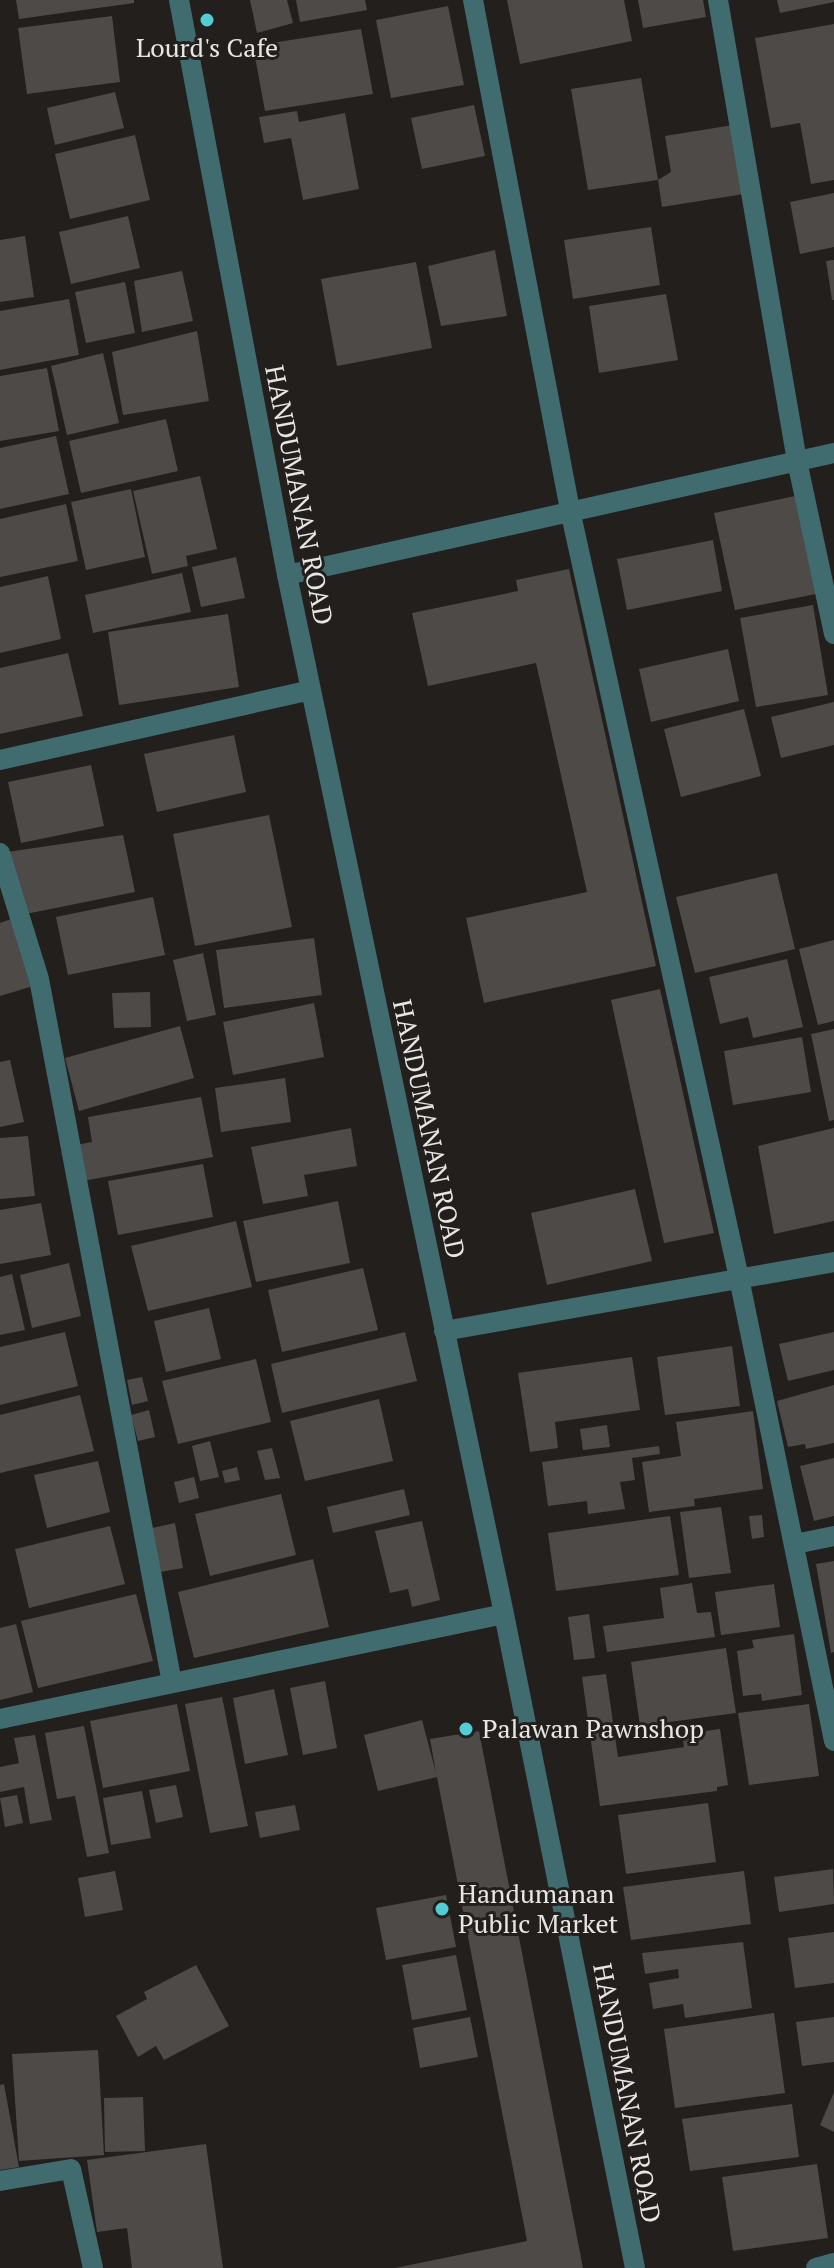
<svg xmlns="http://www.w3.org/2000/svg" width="834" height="2268" viewBox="0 0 834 2268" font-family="'PT Serif',serif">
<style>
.building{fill:#4d4a47}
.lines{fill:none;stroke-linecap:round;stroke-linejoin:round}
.minor{stroke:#406b6f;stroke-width:20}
.poi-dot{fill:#52ccd5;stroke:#221f1d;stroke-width:3}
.labels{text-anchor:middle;stroke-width:6;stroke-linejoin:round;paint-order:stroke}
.poi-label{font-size:26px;fill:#e8e6e4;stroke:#221f1d;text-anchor:start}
.street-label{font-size:26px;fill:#e8e6e4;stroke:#221f1d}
</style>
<rect width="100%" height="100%" fill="#221f1d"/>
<!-- building -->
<path class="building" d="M16 0H134V3L19 19Z
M250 0H287L293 23 257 33Z
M296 0H365L367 10 300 22Z
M507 0H624L632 41 520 64Z
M638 0H703L706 17 643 28Z
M777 0H834V2L780 13Z
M448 6 464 85 391 98 376 20Z
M112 16 120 82 27 94 18 28Z
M834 24V180L811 184 800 123 771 128 755 38Z
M361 29 373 94 265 111 253 46Z
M641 78 658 180 588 190 571 89Z
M115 92 124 128 55 145 47 108Z
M474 105 485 156 422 169 411 118Z
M297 111 299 122 345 113 359 189 303 200 291 138 264 143 259 117Z
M733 125 744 194 662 207 658 180 671 172 665 136Z
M135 135 150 200 70 219 55 154Z
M834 193V247L800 254 790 202Z
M128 216 140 268 71 284 59 232Z
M651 227 660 285 573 299 564 240Z
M25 236 34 297 0 302V240Z
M495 250 507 316 441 326 428 266Z
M834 260V300H832L826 261Z
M416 262 432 348 337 366 321 279Z
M182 271 193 321 142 332 134 281Z
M125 282 135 333 86 343 75 292Z
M666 294 678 360 599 373 589 306Z
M69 299 79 355 0 370V311Z
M197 331 209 401 123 415 112 352Z
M103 353 119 423 67 435 51 366Z
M47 368 59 431 0 441V376Z
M166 419 178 471 81 493 69 441Z
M56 436 69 494 0 509V448Z
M200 476 217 549 186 556 188 566 152 574 133 491Z
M131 489 145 557 86 570 71 502Z
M795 496 816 594 735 610 714 513Z
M66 504 78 561 0 577V519Z
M713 540 722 591 627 610 617 559Z
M236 557 245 598 201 607 192 567Z
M569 569 656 966 484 1003 466 918 587 892 536 663 428 686 412 613 518 591 516 580Z
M182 573 191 612 93 633 85 595Z
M48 576 61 639 0 653V587Z
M813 605 828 695 756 707 740 618Z
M228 614 239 687 119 705 108 632Z
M728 649 739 701 651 722 639 669Z
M68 653 83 716 0 734V668Z
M834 702V745L781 758 771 717Z
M744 709 761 776 681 797 664 729Z
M234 735 246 792 157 812 144 754Z
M91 765 104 826 21 843 8 782Z
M269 815 292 927 195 946 173 834Z
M123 835 135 892 21 915 7 852Z
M777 873 795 949 695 973 676 897Z
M153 897 165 955 68 975 56 917Z
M11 919 33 986 0 996V923Z
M314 938 322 995 224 1008 216 950Z
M834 940V1021L818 1025 799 949Z
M203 953 216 1015 187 1021 173 960Z
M787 959 803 1027 753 1038 748 1017 720 1024 709 977Z
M660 989 714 1233 664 1243 611 1000Z
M150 992 151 1027 114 1028 112 993Z
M314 1003 324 1057 233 1075 223 1022Z
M180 1026 194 1078 79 1111 65 1058Z
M834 1029V1120L829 1121 811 1034Z
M802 1037 811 1092 733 1105 724 1051Z
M10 1060 24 1122 0 1127V1062Z
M285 1078 291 1122 221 1132 215 1088Z
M201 1097 213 1157 83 1181 76 1145 92 1142 88 1117Z
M351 1128 357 1166 304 1175 308 1196 263 1204 251 1147Z
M834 1128V1221L774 1234 758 1146Z
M28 1136 35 1196 0 1199V1138Z
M203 1164 213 1217 118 1235 108 1181Z
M635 1189 652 1261 547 1285 531 1213Z
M338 1201 350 1263 256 1282 243 1221Z
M41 1203 51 1255 0 1264V1210Z
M236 1221 252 1287 148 1311 131 1246Z
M69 1263 81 1316 32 1328 20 1275Z
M363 1268 378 1330 282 1352 268 1290Z
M12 1274 25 1330 0 1335V1277Z
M209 1308 221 1359 166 1372 154 1321Z
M65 1332 78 1386 0 1405V1347Z
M405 1332 417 1381 282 1413 271 1364Z
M834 1332V1370L788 1381 779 1344Z
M732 1346 740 1406 665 1415 657 1357Z
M632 1357 640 1410 555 1422 558 1448 530 1452 518 1373Z
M256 1359 271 1422 178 1444 162 1381Z
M142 1377 148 1401 132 1405 127 1380Z
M834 1385V1443L806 1449 805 1444 788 1447 777 1401Z
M80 1395 94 1451 0 1473V1415Z
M379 1399 393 1461 305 1481 290 1421Z
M149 1410 155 1437 138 1441 131 1415Z
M753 1411 763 1489 694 1499 695 1506 649 1512 642 1462 681 1456 676 1422Z
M607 1425 610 1447 583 1450 580 1429Z
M210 1441 219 1477 200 1481 192 1446Z
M659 1446 660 1454 632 1458 635 1480 620 1482 625 1509 588 1514 587 1501 548 1506 542 1462Z
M272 1448 280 1478 265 1480 257 1451Z
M834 1458V1516L814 1521 800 1466Z
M98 1461 110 1512 47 1528 34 1475Z
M237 1467 240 1480 225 1483 222 1471Z
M194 1477 199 1498 179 1503 174 1482Z
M404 1489 410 1515 333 1533 327 1507Z
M281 1494 296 1555 210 1576 195 1514Z
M721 1507 731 1573 689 1578 680 1512Z
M762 1515 764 1537 752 1539 749 1516Z
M670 1516 679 1575 556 1591 548 1533Z
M422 1521 440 1600 412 1607 408 1589 390 1593 375 1531Z
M175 1523 183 1568 160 1572 152 1528Z
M110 1526 125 1584 29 1608 15 1549Z
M313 1559 329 1627 194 1658 178 1592Z
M834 1561V1652L831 1653 816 1564Z
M692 1583 697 1613 711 1612 715 1637 607 1652 603 1626 664 1618 660 1588Z
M774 1584 780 1627 721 1635 715 1592Z
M136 1594 153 1661 38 1688 21 1621Z
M589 1614 595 1658 574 1660 568 1617Z
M16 1624 33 1692 0 1700V1628Z
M794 1634 802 1695 762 1701 761 1694 743 1696 737 1651 754 1648 752 1640Z
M726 1648 736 1713 640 1726 631 1662Z
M606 1674 618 1757 684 1747 682 1734 720 1729 728 1785 717 1787V1791L600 1806 582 1677Z
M325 1681 337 1748 303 1755 290 1688Z
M274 1689 288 1755 245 1764 233 1698Z
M222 1697 248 1826 210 1833 185 1704Z
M177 1704 190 1771 103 1788 90 1721Z
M809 1704 819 1776 749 1785 738 1713Z
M422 1720 436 1773 430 1739 479 1731 583 2268H395L527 2241 437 1777 378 1791 364 1735Z
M84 1726 109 1853 87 1857 75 1796 57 1799 45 1733Z
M35 1735 52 1820 30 1824 24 1787 0 1792V1767L19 1763 14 1738Z
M176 1785 183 1817 156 1823 149 1790Z
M142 1791 151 1838 111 1845 103 1798Z
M17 1795 23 1823 5 1827 0 1798Z
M708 1803 716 1862 626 1874 618 1815Z
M295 1805 300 1830 260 1838 255 1812Z
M833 1869 834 1904 779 1912 774 1877Z
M115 1871 123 1910 85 1917 78 1878Z
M744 1871 751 1924 631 1940 623 1887Z
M446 1895 456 1947 386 1960 376 1908Z
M834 1932V1983L795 1988 788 1938Z
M743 1942 752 2008 685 2018 683 2004 653 2009 649 1983 679 1978 678 1969 645 1974 642 1953Z
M456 1955 467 2010 412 2020 402 1965Z
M196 1965 229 2026 164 2060 156 2046 138 2057 116 2016 147 1999 144 1992Z
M774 2013 785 2093 675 2108 664 2029Z
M470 2017 478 2057 420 2068 413 2028Z
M834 2017V2062L802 2066 796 2022Z
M98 2050 104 2155 19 2161 12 2054Z
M4 2084 19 2167 0 2170V2085Z
M834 2092V2132L820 2125Z
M143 2097 145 2151 105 2152 104 2098Z
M792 2104 799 2157 690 2171 682 2119Z
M206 2144 223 2268H132L127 2228 97 2232 87 2160Z
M817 2164 828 2238 733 2251 722 2177Z"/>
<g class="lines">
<!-- minor -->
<path class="minor" d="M179 0 287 575 504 1614 635 2268
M473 0 570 510 739 1278 834 1741
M718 0 797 461 834 634
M287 575 834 453
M0 760 311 690
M0 853 39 979 172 1683
M444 1331 834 1262
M795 1544 834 1536
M0 1719 504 1614
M0 2181 71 2169 93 2268
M816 2268 834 2263"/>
</g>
<!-- markers -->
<g class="poi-dot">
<circle cx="207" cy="20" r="8"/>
<circle cx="466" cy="1729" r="8"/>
<circle cx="442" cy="1909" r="8"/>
</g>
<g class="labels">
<!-- poi labels -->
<g class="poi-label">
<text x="207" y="57" text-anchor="middle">Lourd's Cafe</text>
<text x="482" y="1738">Palawan Pawnshop</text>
<text x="458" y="1903">Handumanan<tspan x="458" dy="30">Public Market</tspan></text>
</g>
<!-- street labels -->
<g class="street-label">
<text transform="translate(299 495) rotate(79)" y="9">HANDUMANAN ROAD</text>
<text transform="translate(429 1129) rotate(78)" y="9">HANDUMANAN ROAD</text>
<text transform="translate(627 2093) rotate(79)" y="9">HANDUMANAN ROAD</text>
</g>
</g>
</svg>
